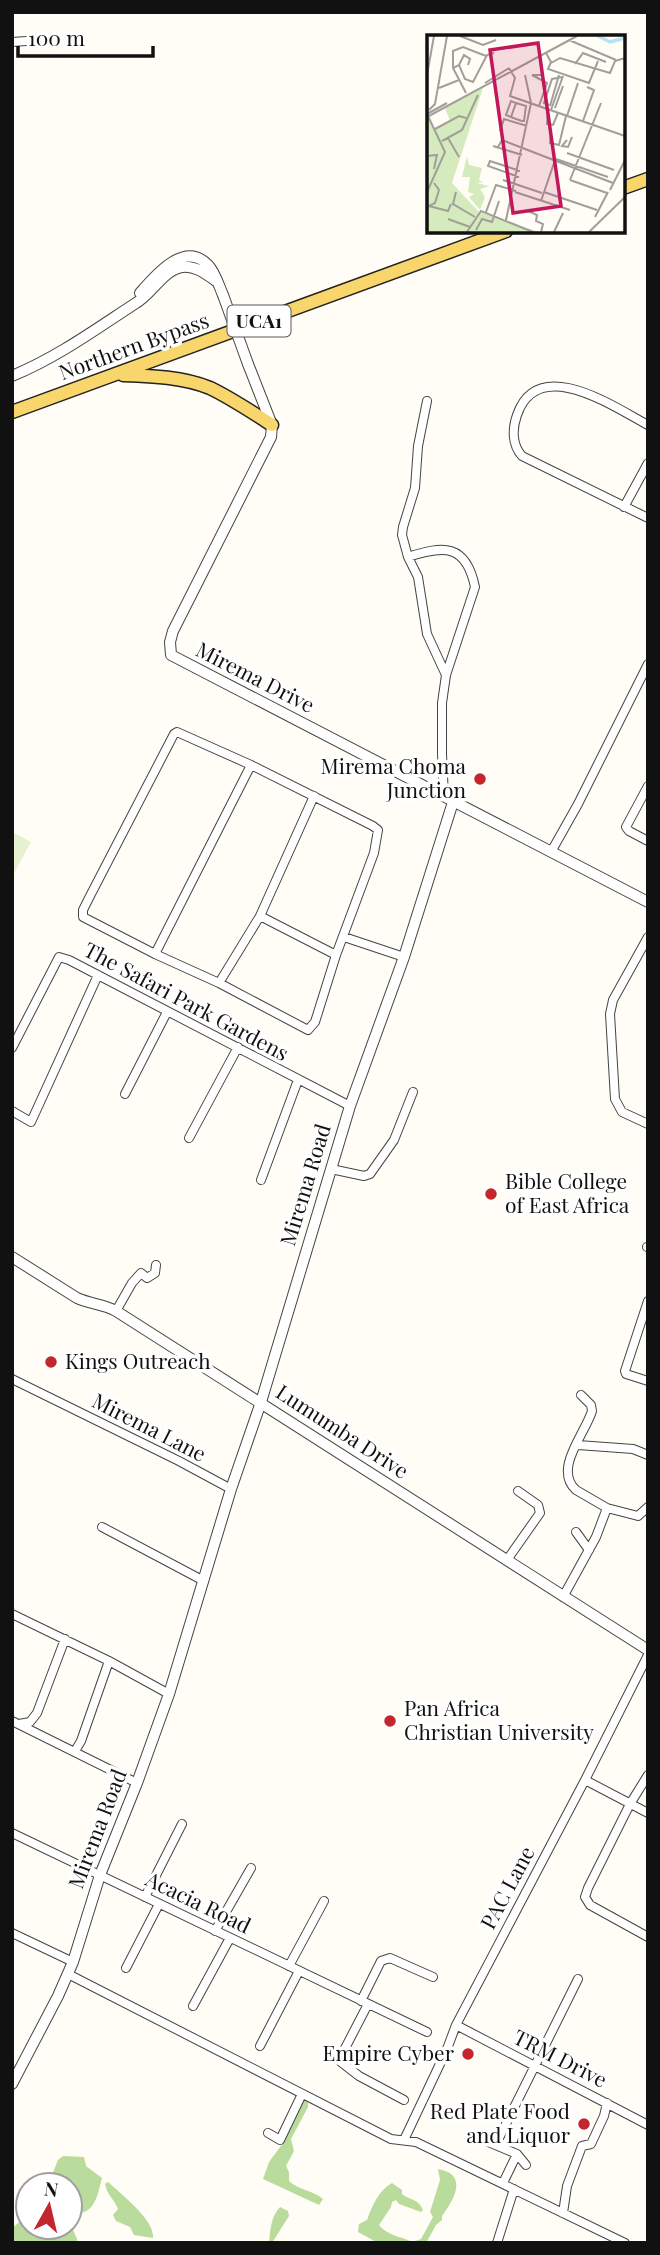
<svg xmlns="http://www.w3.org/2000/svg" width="660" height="2255" viewBox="0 0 660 2255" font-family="'Playfair Display',serif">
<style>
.forest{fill:#b9dc9c}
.pitch{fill:#e6f2cf}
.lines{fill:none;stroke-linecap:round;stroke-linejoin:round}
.minor-casing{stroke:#444;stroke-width:10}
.tertiary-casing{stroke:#444;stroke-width:12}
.primary-casing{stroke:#222;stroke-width:15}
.minor{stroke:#fff;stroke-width:8}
.tertiary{stroke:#fff;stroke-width:10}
.primary{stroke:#f9d66b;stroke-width:12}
.tertiary-bridge-casing{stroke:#444;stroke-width:12;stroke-linecap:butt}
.tertiary-bridge{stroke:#fff;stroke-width:10}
.poi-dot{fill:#c4262e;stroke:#fff;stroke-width:2.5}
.labels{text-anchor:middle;stroke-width:7;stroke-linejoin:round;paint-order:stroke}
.shield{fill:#fff;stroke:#585858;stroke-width:2}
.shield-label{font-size:19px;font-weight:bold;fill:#111}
.street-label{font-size:21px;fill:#111;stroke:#fff}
.poi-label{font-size:21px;fill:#111;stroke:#fff;text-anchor:end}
.inset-river{fill:none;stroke:#b9e0f7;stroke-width:3.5}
.inset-road{fill:none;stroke:#a09f9a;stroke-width:2}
.view{fill:#c2185b;fill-opacity:0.15;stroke:#c2185b;stroke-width:3.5}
.inset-edge{fill:none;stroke:#111;stroke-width:3.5}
</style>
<rect width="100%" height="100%" fill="#fffdf5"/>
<!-- forest -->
<path class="forest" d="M303 2100 308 2102V2107L291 2139 294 2151 286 2166 289 2172V2181C298 2190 313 2190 323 2199L319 2205 263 2179 269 2162 283 2143Z
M63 2156 84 2157 86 2166 102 2178C97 2197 95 2216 70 2214V2185H48L58 2160Z
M438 2169C468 2174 455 2199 442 2216V2220L436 2225 426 2243H378L358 2232 359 2224 367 2220C372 2206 379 2190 392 2183L402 2190V2194C411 2201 418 2198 423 2210L421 2212 399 2204 396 2200 392 2202 391 2207 379 2225C388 2236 401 2236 412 2242L421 2239 433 2217 430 2212 440 2180Z
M108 2182C121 2194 155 2220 153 2238L134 2235 130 2227 116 2221 113 2215 118 2209C114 2199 107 2195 105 2184Z
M280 2207 288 2211 289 2216 272 2243H269C270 2231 271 2216 280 2207Z
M28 2215V2227H70V2223L77 2239V2243H12V2228Z"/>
<!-- pitch -->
<path class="pitch" d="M12 832 31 842 12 877Z"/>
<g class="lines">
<!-- minor casing -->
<g class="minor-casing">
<path id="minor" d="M12 42 41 40
M427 401 418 446 415 488 403 527 402 535 408 557 418 577 427 634 446 675 442 703V754L444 797
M648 425C614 407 538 354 517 415 512 429 512 445 522 456L648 518
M624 507 648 463
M408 557C444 545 466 544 475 587L446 675
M648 786 626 827 629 831 648 841
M551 852 578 804 648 664
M260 916 336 955
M344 937 404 957
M648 937 613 1000 610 1014 615 1099 622 1112 648 1124
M155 954 251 765 177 732 174 734 90 896 83 910V917L155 954 219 983 308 1030 315 1022 336 955 374 853 378 830 373 826 251 765
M219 983 260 916 314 796
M12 1048 59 957 69 960 350 1106
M125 1094 167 1012
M12 1111 31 1122 98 975
M189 1138 238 1047
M331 1169 364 1176 370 1174 394 1140 413 1092
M261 1180 298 1080
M647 1247H648
M648 1301 625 1371 626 1374 648 1381
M116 1311 132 1283 141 1273 147 1278 155 1273 156 1265
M12 1379 179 1461 231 1489
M578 1445 633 1449 648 1455
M607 1508 638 1516 648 1507
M102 1527 204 1581
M576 1532 589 1550
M507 1560 540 1513 538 1505 518 1491
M563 1597 596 1537 607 1508 576 1490C553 1469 585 1434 592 1411L591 1405 581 1395
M12 1614 109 1661 169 1694
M12 1721 137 1783
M19 1724 30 1722 37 1713 65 1639
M75 1751 81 1741 109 1661
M648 1775 630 1804 588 1888 585 1897 590 1905 648 1937
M585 1780 648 1813
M12 1833 427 2032
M145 1897 182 1824
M215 1931 251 1868
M12 1933 73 1962
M289 1966 324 1901
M126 1968 159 1904
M68 1974 391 2139 416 2142 625 2243
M361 2001 381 1961 390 1958 433 1977
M368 2004 340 2058 341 2062 359 2076 404 2100
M193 2006 230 1938
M456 2025 648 2125
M260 2046 299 1971
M268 2133 280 2140 302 2094
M474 2136 517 2154 526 2165
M404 2140 447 2049 456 2025 585 1780 648 1655
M496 2144 578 1979
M503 2183 517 2154
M563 2213 567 2186 582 2146 591 2144 604 2116 607 2103
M497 2243 514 2189"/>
</g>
<!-- tertiary casing -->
<g class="tertiary-casing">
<path id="tertiary" d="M140 293C155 276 184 240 208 265 215 272 219 286 223 295
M248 364 272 425 271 437 173 631 170 642 171 655 648 902
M12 376C58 357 96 329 136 303 152 294 163 270 182 267 195 265 206 274 216 281
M12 1257 77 1298C90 1304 103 1304 116 1311L648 1650
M12 2084 58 1996 73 1962 100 1875 137 1783 169 1694 231 1489 261 1402 350 1106 404 957 453 802"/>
</g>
<!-- primary casing -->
<g class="primary-casing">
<path id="primary" d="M623 188 648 179
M123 375C152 376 183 377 210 388 231 398 252 412 272 425
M12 412 506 231"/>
</g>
<!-- minor -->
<use href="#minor" class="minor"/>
<!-- tertiary -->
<use href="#tertiary" class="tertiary"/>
<!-- primary -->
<use href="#primary" class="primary"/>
<!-- tertiary-bridge casing -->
<g class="tertiary-bridge-casing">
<path id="tertiary-bridge" d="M223 295 248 364"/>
</g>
<!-- tertiary-bridge -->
<use href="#tertiary-bridge" class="tertiary-bridge"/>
</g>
<!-- markers -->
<g class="poi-dot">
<circle cx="480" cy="779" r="7"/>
<circle cx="491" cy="1194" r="7"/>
<circle cx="51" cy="1362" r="7"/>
<circle cx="390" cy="1721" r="7"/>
<circle cx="468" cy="2054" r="7"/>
<circle cx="584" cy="2124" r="7"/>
</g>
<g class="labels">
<!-- shield labels -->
<rect class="shield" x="227.5" y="305.5" width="63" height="31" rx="5"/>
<g class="shield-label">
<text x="259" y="328">UCA1</text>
</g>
<!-- street labels -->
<g class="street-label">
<text transform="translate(134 347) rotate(-20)" y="7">Northern Bypass</text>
<text transform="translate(255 678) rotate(27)" y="7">Mirema Drive</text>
<text transform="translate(186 1002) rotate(28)" y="7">The Safari Park Gardens</text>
<text transform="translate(306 1185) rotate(-73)" y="7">Mirema Road</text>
<text transform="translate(149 1428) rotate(27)" y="7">Mirema Lane</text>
<text transform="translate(342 1432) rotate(33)" y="7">Lumumba Drive</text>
<text transform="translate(98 1829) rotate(-69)" y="7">Mirema Road</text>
<text transform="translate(508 1888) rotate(-62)" y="7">PAC Lane</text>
<text transform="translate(198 1903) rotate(26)" y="7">Acacia Road</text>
<text transform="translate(560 2059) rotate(27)" y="7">TRM Drive</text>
</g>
<!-- poi labels -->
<g class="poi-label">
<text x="466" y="774">Mirema Choma<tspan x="466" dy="24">Junction</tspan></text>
<text x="505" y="1189" text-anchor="start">Bible College<tspan x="505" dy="24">of East Africa</tspan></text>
<text x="65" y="1369" text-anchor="start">Kings Outreach</text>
<text x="404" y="1716" text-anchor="start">Pan Africa<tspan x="404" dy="24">Christian University</tspan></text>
<text x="454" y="2061">Empire Cyber</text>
<text x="570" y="2119">Red Plate Food<tspan x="570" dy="24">and Liquor</tspan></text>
</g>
</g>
<!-- overview -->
<g transform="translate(427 35)">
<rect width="198" height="198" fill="#fffdf5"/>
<path d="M56 53 25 148 52 177 112 197H0V82L8 94 23 86 18 73ZM40 121 42 130 55 133 52 145 56 147 50 148 62 151 53 154 58 162 53 175 42 162 47 159 41 157 43 142H35Z" fill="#d5ebbd"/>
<path class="inset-river" d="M171 1 183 7 198 3"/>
<path class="inset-road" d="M33 1 56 10 69 5M142 5 189 25M119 18 124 27 121 34 162 48 171 26M124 28 133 23 183 38 188 26 198 23M148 29 156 18 179 27M32 30 37 20 43 24 41 30M26 33 32 30 38 44 46 47 60 20 67 18M82 33 88 43 83 61 198 101M0 40 7 1M98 40 104 68M58 48 82 33M12 53 32 45M39 58 26 33V16L36 12 59 21M122 70 117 68 125 44 136 42M112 71 120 48 105 40H116M123 71 132 40M128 73 136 51M121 74 120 89 126 90 131 78M2 75 8 69 20 1M124 75 136 41M0 79 20 68M140 81 151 48M0 82 150 1M84 82 89 68 84 66 79 80 89 84 95 86H97L99 71 89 68M156 86 167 55 160 52M8 94 32 81 39 83M73 96 77 84 100 91M124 99 123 108 132 110 139 81M21 103 32 122M140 105 135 111 141 112 145 102M15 106 35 95 51 60M66 111 95 120M71 112 75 105 186 148M140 118 187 135M0 121 10 120 7 134M129 124 181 142M92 142 61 131 63 126 93 136M76 145 115 158M143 145 174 68M143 145 180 158M183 155 198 125M0 157 18 117 1 81M29 157 26 169 48 182M88 157 143 175M117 157 170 175M114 166 127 128M2 171 21 176 24 169M0 172 8 168 12 155 7 148M101 176 110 180 109 186 116 189 114 197M59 177 69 150 89 156M168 182 181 157M21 184 43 192M79 185 104 68M49 195 55 184 65 187 72 166M40 197 54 176 106 197M127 197 136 178M162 197 198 162"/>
<path class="view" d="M111 8 134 171 86 178 63 15Z"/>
<rect width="198" height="198" class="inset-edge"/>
</g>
<!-- border -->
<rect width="660" height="2255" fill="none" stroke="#111111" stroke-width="28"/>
<!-- north arrow -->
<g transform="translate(49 2206) rotate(8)"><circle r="33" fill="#ffffff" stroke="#a0a0a0" stroke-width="2"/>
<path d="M0-5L12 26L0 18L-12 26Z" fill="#c4262e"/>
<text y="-10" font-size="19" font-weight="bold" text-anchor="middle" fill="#111111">N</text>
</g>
<!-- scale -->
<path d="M18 46v10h135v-10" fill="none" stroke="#111111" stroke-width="3.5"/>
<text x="28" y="46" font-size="21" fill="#111111" stroke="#ffffff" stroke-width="5" paint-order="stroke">100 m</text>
</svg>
